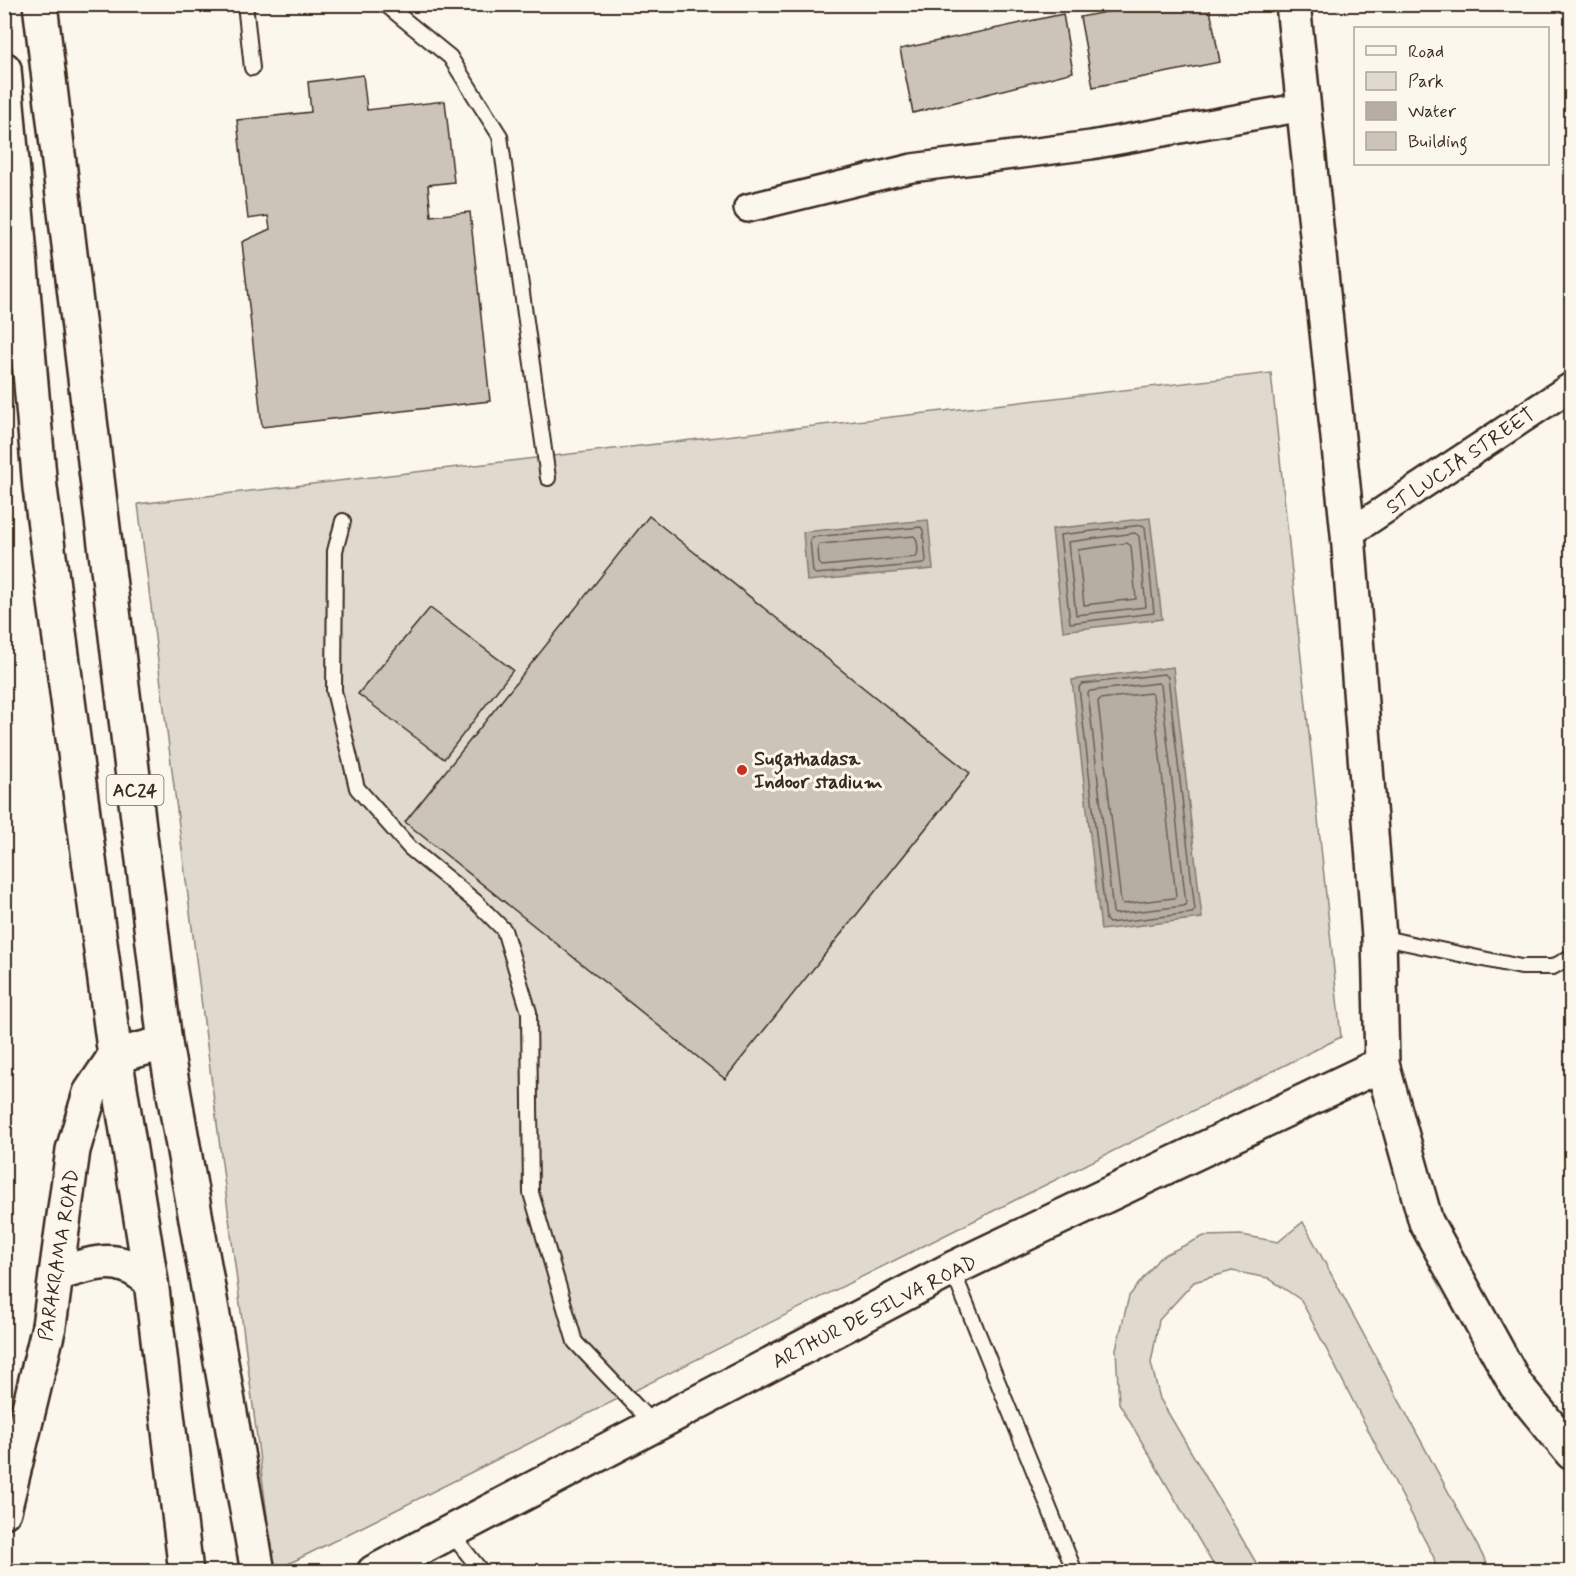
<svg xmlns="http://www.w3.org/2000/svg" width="1576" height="1576" viewBox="0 0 1576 1576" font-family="Mynerve,sans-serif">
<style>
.green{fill:#dfd9ce;stroke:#8d8276;stroke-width:1.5}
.water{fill:#b6aea2;stroke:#85796d;stroke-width:1.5}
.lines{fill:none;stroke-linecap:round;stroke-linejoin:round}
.shore{stroke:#6c5f53;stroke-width:1.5}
.building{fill:#ccc4b9;stroke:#3b2a1e;stroke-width:1.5}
.service-casing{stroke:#3b2a1e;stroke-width:18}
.minor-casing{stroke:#3b2a1e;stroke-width:32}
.tertiary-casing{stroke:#3b2a1e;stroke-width:38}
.secondary-casing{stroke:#3b2a1e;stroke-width:38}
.primary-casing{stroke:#3b2a1e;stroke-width:38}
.service{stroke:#fbf7ec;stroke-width:14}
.minor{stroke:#fbf7ec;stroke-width:27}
.tertiary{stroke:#fbf7ec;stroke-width:33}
.secondary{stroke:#fbf7ec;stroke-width:33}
.primary{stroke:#fbf7ec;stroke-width:33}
.poi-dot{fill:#c8321e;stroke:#fbf7ec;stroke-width:2}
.labels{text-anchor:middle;stroke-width:6;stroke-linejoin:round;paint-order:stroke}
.shield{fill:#fbf7ec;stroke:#75685c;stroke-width:1.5}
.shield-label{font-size:18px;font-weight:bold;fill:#3b2a1e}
.street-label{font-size:20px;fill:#3b2a1e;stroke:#fbf7ec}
.poi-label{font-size:20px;font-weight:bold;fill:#3b2a1e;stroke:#fbf7ec;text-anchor:start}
</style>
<rect width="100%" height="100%" fill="#fbf7ec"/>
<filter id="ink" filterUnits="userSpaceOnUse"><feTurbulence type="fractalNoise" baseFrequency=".0167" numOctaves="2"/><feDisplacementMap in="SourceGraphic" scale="12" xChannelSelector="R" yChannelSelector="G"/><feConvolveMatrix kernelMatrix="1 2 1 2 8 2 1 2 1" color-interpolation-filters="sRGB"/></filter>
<g filter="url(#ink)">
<!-- green -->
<path class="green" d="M1271 373 1341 1037 274 1571 138 504Z
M1303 1222 1491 1571H1436L1434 1558 1301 1300 1268 1278 1232 1271 1194 1282 1159 1320 1151 1363 1160 1399 1261 1571H1217L1119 1403 1116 1349 1129 1296 1160 1257 1204 1236 1242 1235 1278 1242Z"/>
<!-- water -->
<path class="water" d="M1150 518 1162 619 1063 631 1052 529Z
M928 520 933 569 807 581 803 532Z
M1173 667 1202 918 1101 930 1072 680Z"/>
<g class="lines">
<!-- shore -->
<path class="shore" d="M1142 525 1145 527 1154 613 1070 623 1060 535Z
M921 527 923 530 926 561 924 564 816 574 813 572 810 540 812 537Z
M1135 533 1139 536 1146 607 1076 615 1068 542Z
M914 536C918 539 919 553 916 557L822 566 819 563 818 547 820 544Z
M1127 543 1131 546 1136 599 1084 605 1078 550Z
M1164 674 1168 677 1195 910 1192 913 1109 923 1106 920 1079 687 1082 684Z
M1158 683 1161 685 1186 904 1184 906 1115 914 1113 912 1088 693 1090 691Z
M1150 693 1153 695 1176 896 1174 898 1123 904 1121 902 1098 702 1100 699Z"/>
</g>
<!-- building -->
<path class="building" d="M1147 4H1209L1220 62 1093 87 1080 17Z
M1063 14 1073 72 913 113 900 49Z
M363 75 367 110 445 101 454 182 428 185 431 216 470 212 490 401 262 427 242 242 270 229 268 216 248 219 237 120 311 112 308 82Z
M649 516 970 773 725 1079 405 822Z
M430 608 513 670 444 759 358 694Z"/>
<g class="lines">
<!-- service casing -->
<g class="service-casing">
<path id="service" d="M245 4 252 68
M385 4 450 57 500 136 548 478
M343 521 335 551 334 691 357 788 410 848 476 902 504 930 529 1012 531 1193 575 1342 654 1425
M1379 937 1521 967H1553L1572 956
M952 1269 1075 1572
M450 1532 482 1572"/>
</g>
<!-- minor casing -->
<g class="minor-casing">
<path id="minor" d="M748 208 912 168 1091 145 1303 107
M1348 534 1572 386"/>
</g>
<!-- tertiary casing -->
<g class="tertiary-casing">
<path id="tertiary" d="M4 1511 49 1326 73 1150 90 1093 115 1056 165 1043
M374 1572 952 1269 1382 1064"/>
</g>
<!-- secondary casing -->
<g class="secondary-casing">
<path id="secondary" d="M1293 4 1348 534 1379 937 1382 1064 1426 1222 1516 1385 1572 1453"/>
</g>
<!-- primary casing -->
<g class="primary-casing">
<path id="primary" d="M40 4 165 1043 258 1572
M4 69 40 488 115 1056 151 1281 186 1572
M57 1274C79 1268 104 1257 127 1266 136 1269 143 1275 151 1281"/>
</g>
<!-- service -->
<use href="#service" class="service"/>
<!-- minor -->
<use href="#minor" class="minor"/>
<!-- tertiary -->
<use href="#tertiary" class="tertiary"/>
<!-- secondary -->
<use href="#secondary" class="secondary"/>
<!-- primary -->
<use href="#primary" class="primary"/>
</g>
</g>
<!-- markers -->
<circle class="poi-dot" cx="742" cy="770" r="6"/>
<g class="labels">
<!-- shield labels -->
<rect class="shield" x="106.5" y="775" width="57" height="30" rx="4.5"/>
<g class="shield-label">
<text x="135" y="796">AC24</text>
</g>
<!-- street labels -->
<g class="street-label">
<text transform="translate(1460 460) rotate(-34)" y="7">ST LUCIA STREET</text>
<text transform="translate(58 1255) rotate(-81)" y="7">PARAKRAMA ROAD</text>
<text transform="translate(874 1311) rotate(-27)" y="7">ARTHUR DE SILVA ROAD</text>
</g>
<!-- poi labels -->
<g class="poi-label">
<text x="754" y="765">Sugathadasa<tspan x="754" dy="23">Indoor stadium</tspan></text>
</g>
</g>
<!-- margin -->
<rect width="1576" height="1576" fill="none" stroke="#fbf7ec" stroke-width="24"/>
<rect x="12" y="12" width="1552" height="1552" fill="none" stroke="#3b2a1e" stroke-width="2" filter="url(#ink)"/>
<!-- legend -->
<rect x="1354" y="27" width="195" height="138" fill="#fbf7ec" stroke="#aea59a" stroke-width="1.5"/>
<rect x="1366" y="46" width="30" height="9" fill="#fbf7ec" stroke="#aea59a" stroke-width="1.5"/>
<text x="1408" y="57" font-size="18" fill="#3b2a1e">Road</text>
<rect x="1366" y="72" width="30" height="18" fill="#dfd9ce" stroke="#aea59a" stroke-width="1.5"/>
<text x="1408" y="87" font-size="18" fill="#3b2a1e">Park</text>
<rect x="1366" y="102" width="30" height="18" fill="#b6aea2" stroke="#aea59a" stroke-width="1.5"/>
<text x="1408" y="117" font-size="18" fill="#3b2a1e">Water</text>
<rect x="1366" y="132" width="30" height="18" fill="#ccc4b9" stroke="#aea59a" stroke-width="1.5"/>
<text x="1408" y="147" font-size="18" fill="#3b2a1e">Building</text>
</svg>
